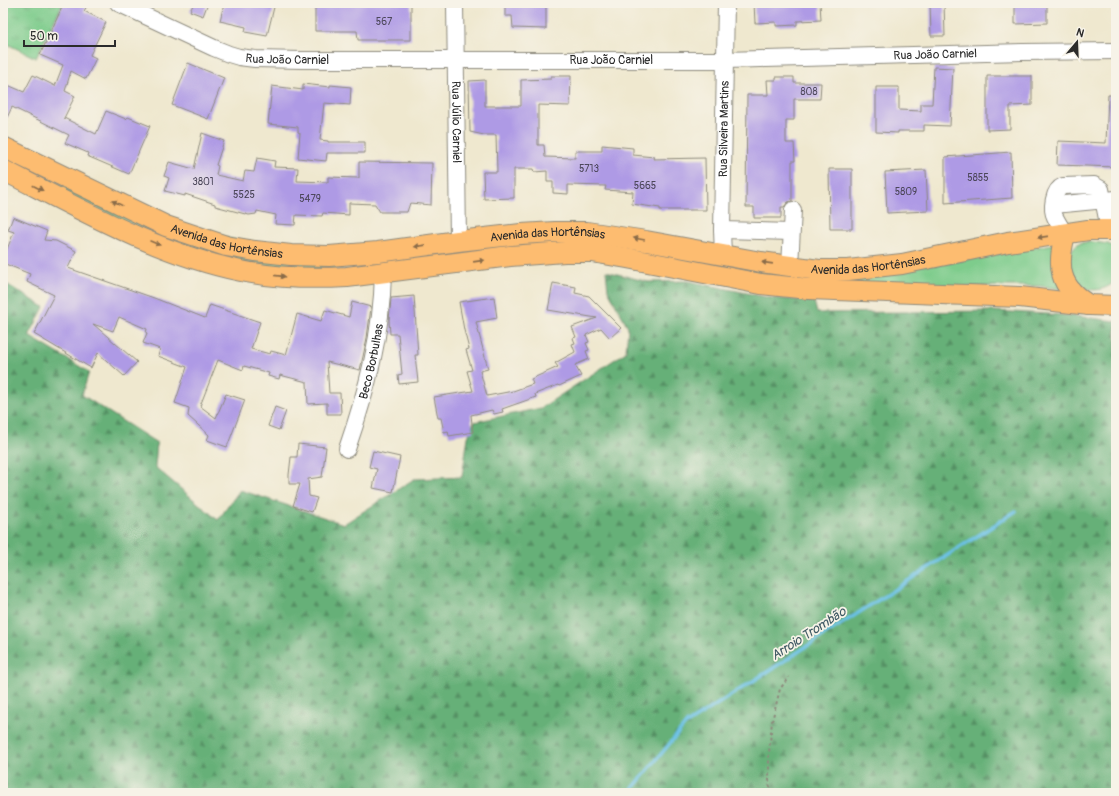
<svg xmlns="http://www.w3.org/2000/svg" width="1119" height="796" viewBox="0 0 1119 796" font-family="Pangolin,sans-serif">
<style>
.green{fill:#7ecc8c;stroke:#547c5c}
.forest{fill:url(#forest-firs);stroke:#486e52}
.park{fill:url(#park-tufts);stroke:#547c5c}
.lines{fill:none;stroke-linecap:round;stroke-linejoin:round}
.stream{stroke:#6ac1e7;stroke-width:3.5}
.building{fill:#ae9ae5}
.minor-casing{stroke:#8d8a7d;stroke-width:18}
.major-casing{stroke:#8d8a7d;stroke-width:22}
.path{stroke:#8d8a7d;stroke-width:2;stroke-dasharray:3 3;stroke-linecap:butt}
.minor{stroke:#fff;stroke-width:16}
.major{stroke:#fdbc70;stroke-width:20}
.oneway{fill:#8a6c4a}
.labels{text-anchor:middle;stroke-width:3.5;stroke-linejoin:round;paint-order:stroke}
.number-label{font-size:10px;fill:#4c475a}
.street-label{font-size:12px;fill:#2b2b2b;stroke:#f7f3e8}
.water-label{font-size:13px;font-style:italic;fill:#3e5863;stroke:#f7f3e8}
</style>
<defs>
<pattern id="forest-firs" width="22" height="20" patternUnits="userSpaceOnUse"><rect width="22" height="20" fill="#66b078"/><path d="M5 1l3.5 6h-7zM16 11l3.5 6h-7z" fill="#548f63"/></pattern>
<pattern id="park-tufts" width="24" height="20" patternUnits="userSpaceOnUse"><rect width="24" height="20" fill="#7ecc8c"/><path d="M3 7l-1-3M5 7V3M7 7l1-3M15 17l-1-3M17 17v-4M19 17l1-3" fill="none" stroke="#6daf79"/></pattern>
</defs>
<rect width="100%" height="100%" fill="#f7f3e8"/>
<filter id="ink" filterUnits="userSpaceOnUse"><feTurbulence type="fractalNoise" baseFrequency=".025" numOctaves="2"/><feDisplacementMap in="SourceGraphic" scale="8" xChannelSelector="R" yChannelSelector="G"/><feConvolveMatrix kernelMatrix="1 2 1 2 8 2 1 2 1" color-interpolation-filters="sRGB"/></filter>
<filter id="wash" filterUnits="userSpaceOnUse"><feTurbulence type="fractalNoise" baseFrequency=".012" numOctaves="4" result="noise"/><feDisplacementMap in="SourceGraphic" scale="16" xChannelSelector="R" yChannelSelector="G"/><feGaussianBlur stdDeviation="0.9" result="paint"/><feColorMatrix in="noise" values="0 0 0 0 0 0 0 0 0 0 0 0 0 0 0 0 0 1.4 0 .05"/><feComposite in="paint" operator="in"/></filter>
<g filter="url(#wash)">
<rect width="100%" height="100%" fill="#efe8cf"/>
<!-- green -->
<path class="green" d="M3 155 111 210 335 264H353L330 270H300L244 263 167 241 3 163Z
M536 240H589L743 267 937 265 1059 243 1062 289 1040 286H1001L904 288 774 278 634 251 455 255 465 248Z
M1094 242 1108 244 1116 248V280C1105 293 1082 294 1073 278 1067 268 1067 250 1078 244 1082 242 1089 242 1094 242Z"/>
<!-- forest -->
<path class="forest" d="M606 271 648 282 688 281 771 298 814 301 817 313 993 311 1065 315 1116 321V793H3V282L44 307 29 336 89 372 82 395 157 443 155 467 218 520 240 490 344 524 414 479 462 477 468 437 474 422 541 408 626 352 628 327 608 290Z"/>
<!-- park -->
<path class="park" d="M3 3H63L36 58 3 42Z"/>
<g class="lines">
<!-- stream -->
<path class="stream" d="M629 793 685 725 1016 511"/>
</g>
<g id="blocks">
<!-- building -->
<path class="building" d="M64 3H81L87 6 84 11 106 22 90 55 96 58 86 79 71 71 65 91 75 96 64 118 96 134 106 111 126 119 128 117 150 126 129 174 87 156 88 153 65 143 69 135 12 107 3 126V83L24 92 33 75 55 86 63 65 40 55Z
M194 3H208L203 16 190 11Z
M224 3H275L267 36 245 32 246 27 220 21Z
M315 3H411V40H358L357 31H315Z
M508 3H546V29L513 28 512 16H505V5H508Z
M754 3H820L821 20 797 21V25L776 26V22L755 23Z
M930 3H944L945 36H931Z
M1015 3H1047V23L1015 24Z
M188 63 224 78 208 119 172 105Z
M934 67 953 68 950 126 924 125V131H898V133L876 132V87H899V110L921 111V104H932Z
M551 76H571L570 106 538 105V145H544L545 157 575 158V151H602V145L633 148V155L654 157 653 159 705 158 706 210H660V208L632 204 633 192 605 190 606 186 568 185V194L553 193V182H547V171L534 172 533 169H514V198L484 199 483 172H497L496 135H484L470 132 469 81 485 80V106H521V80L551 79Z
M987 76H1032V105L1010 106V129L987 130Z
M776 77H794V83H821L820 99H794V120H786V143H794L795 161H792V201L788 202 784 207H781V218H754V207H746L747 95H768L767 80H776Z
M303 84 330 87V85L351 87 350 105 324 103 320 140 328 141V142H365V153H327L326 161 298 158 300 133 298 132V127L268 124 272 86 303 90Z
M1108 95H1116V167L1057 165 1058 141 1106 143Z
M202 133 224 141 216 165 218 166 216 175 243 181 245 171 254 172 257 158 275 161 274 167 298 168 297 181 328 182V177L359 178V162L432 163 431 205 410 203 407 212H380L375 204 349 203V215L323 213 322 216 296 215 295 225 275 224 276 215 257 211 256 214 249 215 215 206V204L185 194V196L165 191 169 178 164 176 169 162 194 169Z
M1011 152 1012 198 945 203V157Z
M829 169H852V229H830Z
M926 170 928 211 887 213 885 172Z
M13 217 47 231 44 240 56 241 76 251 68 268 154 298 205 318 210 305 260 322 251 349 270 354 271 351 286 355 297 314 321 321 325 310 349 317 352 302 371 307 367 338 360 370 327 362 329 393H340L341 414H327V403L308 404 307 382 280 375 279 379 268 376 269 373 244 366 243 370 218 360 200 406 216 418 226 394 245 400 227 447 207 440 209 435 188 416 189 408 175 403 187 367 158 356 160 349 143 343 147 333H146L147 329 119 317 113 331 93 324 137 362 124 376 98 353 91 368 34 334 54 295 27 282 30 274 3 263V259L14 232 8 230Z
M553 283 576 287 575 293 589 296 621 328 610 338 601 328 586 335 589 342 586 343 589 350 586 351 589 359 575 365 581 376 559 386 558 385 535 394 536 397 502 409 503 412 494 414 492 410 471 415 473 432 449 436 448 431 444 432 441 418H438L434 397 473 391 467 371 472 370 466 350 469 349 464 330 459 302 494 297 497 318 476 322 488 369 480 371 487 396 513 391 533 384 531 379 558 367 555 363 575 352 572 344 575 343 573 338 576 337 572 327 597 318 548 310Z
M414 296 418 355H415L418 382 399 384 398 375 402 374 398 334H390L389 320 391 298Z
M275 407 286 411 279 430 268 426Z
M298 444 326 447 322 477 308 479 309 496 317 498 312 512 293 506 300 484H289V475L291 457H297Z
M373 451 400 457 393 492 373 488 377 469 369 467Z"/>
</g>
</g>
<g filter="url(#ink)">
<use href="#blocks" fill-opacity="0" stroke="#8d8a7d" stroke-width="1"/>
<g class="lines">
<!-- minor casing -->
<g class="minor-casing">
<g id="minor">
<path id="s1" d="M118 3 214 48 229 54 239 57 255 59 302 60H726L1023 52 1116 51"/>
<path id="s2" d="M455 3 458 241"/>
<path d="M1054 205 1116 199"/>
<path d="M722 230 791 232"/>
<path d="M1065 234C1062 229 1058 223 1055 217 1051 209 1053 190 1063 186L1094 185 1101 189 1109 229"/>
<path id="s3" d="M723 255 722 230 726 3"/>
<path d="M790 266 793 210"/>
<path id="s4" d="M347 449C367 391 382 333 383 273"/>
</g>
</g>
<!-- major casing -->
<g class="major-casing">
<g id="major">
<path id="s5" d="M3 147 166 226 226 246 255 251 291 255 329 256 378 252 458 241 521 234 555 232H587L646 241 761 262 819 270H848L902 264 1008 242 1088 230H1116"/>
<path d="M3 170C78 208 157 254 241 271 276 278 311 279 347 277L510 256 565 252H592L627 258 761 284 809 289 1020 297 1089 305 1116 306"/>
<path d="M1065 234C1057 266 1058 287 1089 305"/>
</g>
</g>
<!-- path -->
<path class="path" d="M772 793 769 784V753L772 721 780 689 789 677"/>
<!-- minor -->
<use href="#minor" class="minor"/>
<!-- major -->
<use href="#major" class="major"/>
</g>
<!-- one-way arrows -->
<defs><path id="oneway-solid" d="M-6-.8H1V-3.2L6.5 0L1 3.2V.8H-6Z"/></defs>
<g class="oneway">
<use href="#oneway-solid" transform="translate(38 188) rotate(27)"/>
<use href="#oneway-solid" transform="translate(117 203) rotate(-154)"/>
<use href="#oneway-solid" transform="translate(1043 237) rotate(172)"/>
<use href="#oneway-solid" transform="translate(639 239) rotate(-170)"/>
<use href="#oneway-solid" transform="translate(155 243) rotate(23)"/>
<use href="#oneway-solid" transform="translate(420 246) rotate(172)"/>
<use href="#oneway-solid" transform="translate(479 261) rotate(-8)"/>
<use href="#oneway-solid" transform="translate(767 263) rotate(-172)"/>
<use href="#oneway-solid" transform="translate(280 276) rotate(6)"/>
</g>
</g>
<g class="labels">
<!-- number labels -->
<g class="number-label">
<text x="384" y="25">567</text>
<text x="809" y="95">808</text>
<text x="589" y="172">5713</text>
<text x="978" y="181">5855</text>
<text x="203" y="185">3801</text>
<text x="645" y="189">5665</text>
<text x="906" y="195">5809</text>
<text x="244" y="198">5525</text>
<text x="310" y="202">5479</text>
</g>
<!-- street labels -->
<g class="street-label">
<text dy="4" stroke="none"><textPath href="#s1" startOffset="829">Rua João Carniel</textPath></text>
<text dy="4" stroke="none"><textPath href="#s1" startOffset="181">Rua João Carniel</textPath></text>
<text dy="4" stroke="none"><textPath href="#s1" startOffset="505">Rua João Carniel</textPath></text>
<text dy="4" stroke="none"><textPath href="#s2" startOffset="119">Rua Júlio Carniel</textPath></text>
<text dy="4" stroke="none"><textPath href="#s3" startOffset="126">Rua Silveira Martins</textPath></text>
<text dy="4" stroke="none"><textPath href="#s5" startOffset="568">Avenida das Hortênsias</textPath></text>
<text dy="4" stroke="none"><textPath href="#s5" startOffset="244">Avenida das Hortênsias</textPath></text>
<text dy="4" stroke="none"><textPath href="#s5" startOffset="892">Avenida das Hortênsias</textPath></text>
<text dy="4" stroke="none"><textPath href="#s4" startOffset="91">Beco Borbulhas</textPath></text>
</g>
<!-- water labels -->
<g class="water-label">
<text transform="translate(808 633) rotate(-33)" y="5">Arroio Trombão</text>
</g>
</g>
<!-- margin -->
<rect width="1119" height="796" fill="none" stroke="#f7f3e8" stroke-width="16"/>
<!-- north arrow -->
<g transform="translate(1077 42) rotate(19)" stroke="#f7f3e8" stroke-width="3" paint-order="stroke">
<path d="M0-3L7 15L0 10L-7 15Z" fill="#2b2b2b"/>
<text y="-6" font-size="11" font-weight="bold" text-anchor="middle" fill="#2b2b2b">N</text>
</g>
<!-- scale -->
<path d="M24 40v6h91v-6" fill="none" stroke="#2b2b2b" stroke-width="2"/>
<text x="30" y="40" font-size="12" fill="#2b2b2b" stroke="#f7f3e8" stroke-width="3" paint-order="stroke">50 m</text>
</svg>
